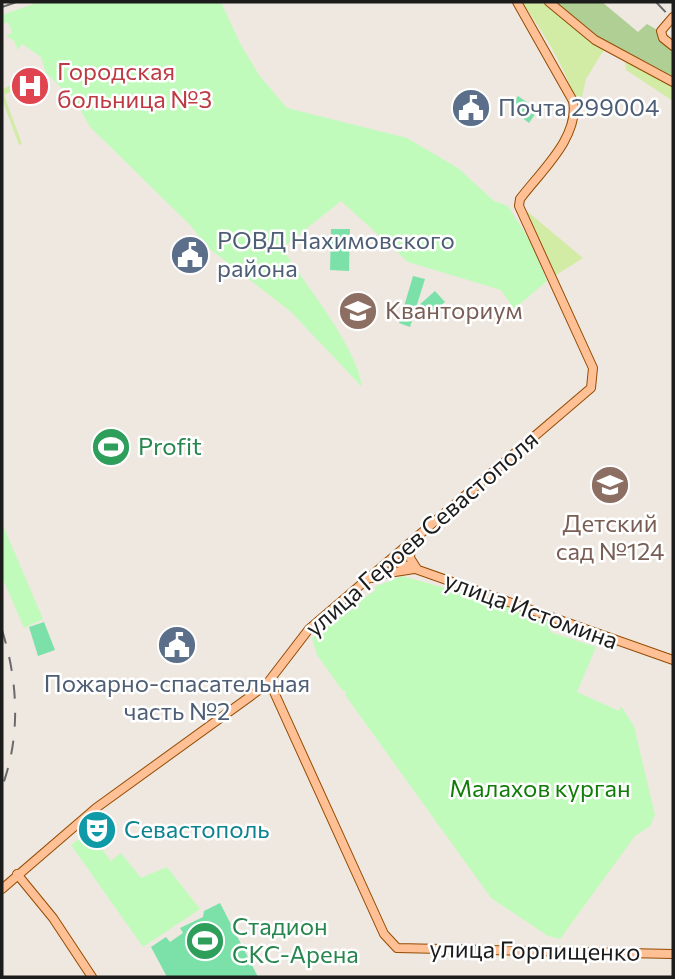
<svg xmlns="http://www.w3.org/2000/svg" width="675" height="979" viewBox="0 0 675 979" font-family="Commissioner,sans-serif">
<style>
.grass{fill:#d2eba5}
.forest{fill:#afcf94}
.park{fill:#c1fbbb}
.pitch{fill:#7ce1a9}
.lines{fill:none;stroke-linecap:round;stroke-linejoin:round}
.major-casing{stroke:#944b00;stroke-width:10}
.major{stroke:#ffc096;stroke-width:8}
.rail{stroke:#6a6a6a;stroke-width:2;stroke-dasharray:14 14;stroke-linecap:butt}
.labels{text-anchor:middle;stroke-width:5;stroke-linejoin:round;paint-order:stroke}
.health-label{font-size:24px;fill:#be3a42;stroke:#fff;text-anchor:start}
.service-label{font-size:24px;fill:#4e5e75;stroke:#fff;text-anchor:start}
.education-label{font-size:24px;fill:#785e54;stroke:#fff;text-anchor:start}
.leisure-label{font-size:24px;fill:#27864d;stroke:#fff;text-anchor:start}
.street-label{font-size:24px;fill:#1c1c1c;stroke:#fff}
.park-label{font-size:24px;fill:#117d08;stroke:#fff}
.culture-label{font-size:24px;fill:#0d838f;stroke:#fff;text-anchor:start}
</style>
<rect width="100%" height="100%" fill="#eee8e1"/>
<!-- grass -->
<path class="grass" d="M522 2H546L605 48 586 79 576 123C582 90 541 29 522 2Z
M625 61 673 87V101L626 70Z
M23 78V85L4 95 22 144 19 145 2 99V90Z
M525 212H528L583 258 553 277Z"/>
<!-- forest -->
<path class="forest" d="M550 2H602L638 32 647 24 661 32 673 46V80L595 40Z"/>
<!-- park -->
<path class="park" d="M39 2H221L240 43 259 75 287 108 407 138 458 168 494 201 508 206 531 243 547 281 514 309 501 290 408 262 341 201 282 248C305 284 357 347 362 387L291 312 206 246 191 226 90 127 76 102 46 73 41 57 22 44 18 50 14 41 6 35 12 33 8 22 2 24V15Z
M2 523 43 619 24 628 2 577Z
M402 576 495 602 553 623 550 632 596 647 577 692 619 711 621 706 634 726 655 815 650 826 635 836 560 939 548 936 491 898 345 695 346 691 342 690 317 655 312 638 354 598 367 596 376 590 374 587Z
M89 832 111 861 121 853 141 878 167 867 200 909 143 947 71 845Z"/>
<!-- pitch -->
<path class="pitch" d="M518 96 538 110 529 123 509 108Z
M331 229H350L349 271 330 270Z
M413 276 425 279 410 327 399 323Z
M435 291 445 302 428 317 418 306Z
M44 622 55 650 38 656 29 627Z
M220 903 258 977H167L151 947 166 937 170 942 183 933 180 928 203 917 204 911Z"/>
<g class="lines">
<!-- major casing -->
<g class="major-casing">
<path id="major" d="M549 2 595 40 673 82
M673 17 661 31 663 38 673 46
M411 543 410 558 417 569
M390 560 673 660
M372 578 382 574 414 569
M269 681 384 934 397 948 673 954
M17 874 53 918 92 977
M2 889 96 808 266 685 309 629 591 388 593 368 519 206 520 199C540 172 580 137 573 101L517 2"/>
</g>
<!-- major -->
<use href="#major" class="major"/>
<!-- rail -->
<path class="rail" d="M656 2 673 20
M2 7 17 2
M2 630C18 681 21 736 2 787"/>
</g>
<!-- icons -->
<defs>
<g id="hospital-disc" transform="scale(2.0125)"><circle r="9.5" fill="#e0444e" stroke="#fff"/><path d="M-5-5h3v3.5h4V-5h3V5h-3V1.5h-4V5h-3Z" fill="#fff"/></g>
<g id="civic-disc" transform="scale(2.0125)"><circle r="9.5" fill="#5c6f8a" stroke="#fff"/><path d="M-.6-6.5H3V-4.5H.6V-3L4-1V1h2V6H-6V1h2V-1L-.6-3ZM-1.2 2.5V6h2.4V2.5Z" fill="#fff"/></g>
<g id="school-disc" transform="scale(2.0125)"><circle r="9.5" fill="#8d6e63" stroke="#fff"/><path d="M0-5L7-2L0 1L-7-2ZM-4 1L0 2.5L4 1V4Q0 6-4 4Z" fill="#fff"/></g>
<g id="stadium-disc" transform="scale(2.0125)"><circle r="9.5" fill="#2e9e5b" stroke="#fff"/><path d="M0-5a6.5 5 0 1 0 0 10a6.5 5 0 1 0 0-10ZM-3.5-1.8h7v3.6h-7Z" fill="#fff"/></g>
<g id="theatre-disc" transform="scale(2.0125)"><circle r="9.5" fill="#0f9aa8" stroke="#fff"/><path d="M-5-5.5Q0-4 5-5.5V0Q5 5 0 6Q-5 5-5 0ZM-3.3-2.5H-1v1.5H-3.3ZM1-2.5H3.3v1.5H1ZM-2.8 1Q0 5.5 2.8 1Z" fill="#fff"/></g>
</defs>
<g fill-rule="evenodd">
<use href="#hospital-disc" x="30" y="86"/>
<use href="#civic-disc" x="471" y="108"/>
<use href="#civic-disc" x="190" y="255"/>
<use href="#school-disc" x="358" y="311"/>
<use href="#stadium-disc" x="111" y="447"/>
<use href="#school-disc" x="610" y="485"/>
<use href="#civic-disc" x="177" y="645"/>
<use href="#theatre-disc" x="97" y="830"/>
<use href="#stadium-disc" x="205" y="941"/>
</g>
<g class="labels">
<!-- health labels -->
<g class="health-label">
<text x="57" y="80">Городская<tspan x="57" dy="28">больница №3</tspan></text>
</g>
<!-- service labels -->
<g class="service-label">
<text x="498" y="116">Почта 299004</text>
<text x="217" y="249">РОВД Нахимовского<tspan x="217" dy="28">района</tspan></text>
<text x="177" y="692" text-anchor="middle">Пожарно-спасательная<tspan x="177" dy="28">часть №2</tspan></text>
</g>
<!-- education labels -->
<g class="education-label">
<text x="385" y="319">Кванториум</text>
<text x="610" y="532" text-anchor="middle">Детский<tspan x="610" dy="28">сад №124</tspan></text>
</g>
<!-- leisure labels -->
<g class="leisure-label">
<text x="138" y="455">Profit</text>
<text x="232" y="935">Стадион<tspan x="232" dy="28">СКС-Арена</tspan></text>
</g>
<!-- street labels -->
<g class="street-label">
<text transform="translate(422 534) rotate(-41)" y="8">улица Героев Севастополя</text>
<text transform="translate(531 611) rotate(20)" y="8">улица Истомина</text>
<text transform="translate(535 951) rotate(1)" y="8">улица Горпищенко</text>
</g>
<!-- park labels -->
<g class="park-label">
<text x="540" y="797">Малахов курган</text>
</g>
<!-- culture labels -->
<g class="culture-label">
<text x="124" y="838">Севастополь</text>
</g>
</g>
<!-- border -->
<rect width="675" height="979" fill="none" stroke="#1c1c1c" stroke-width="7"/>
</svg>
